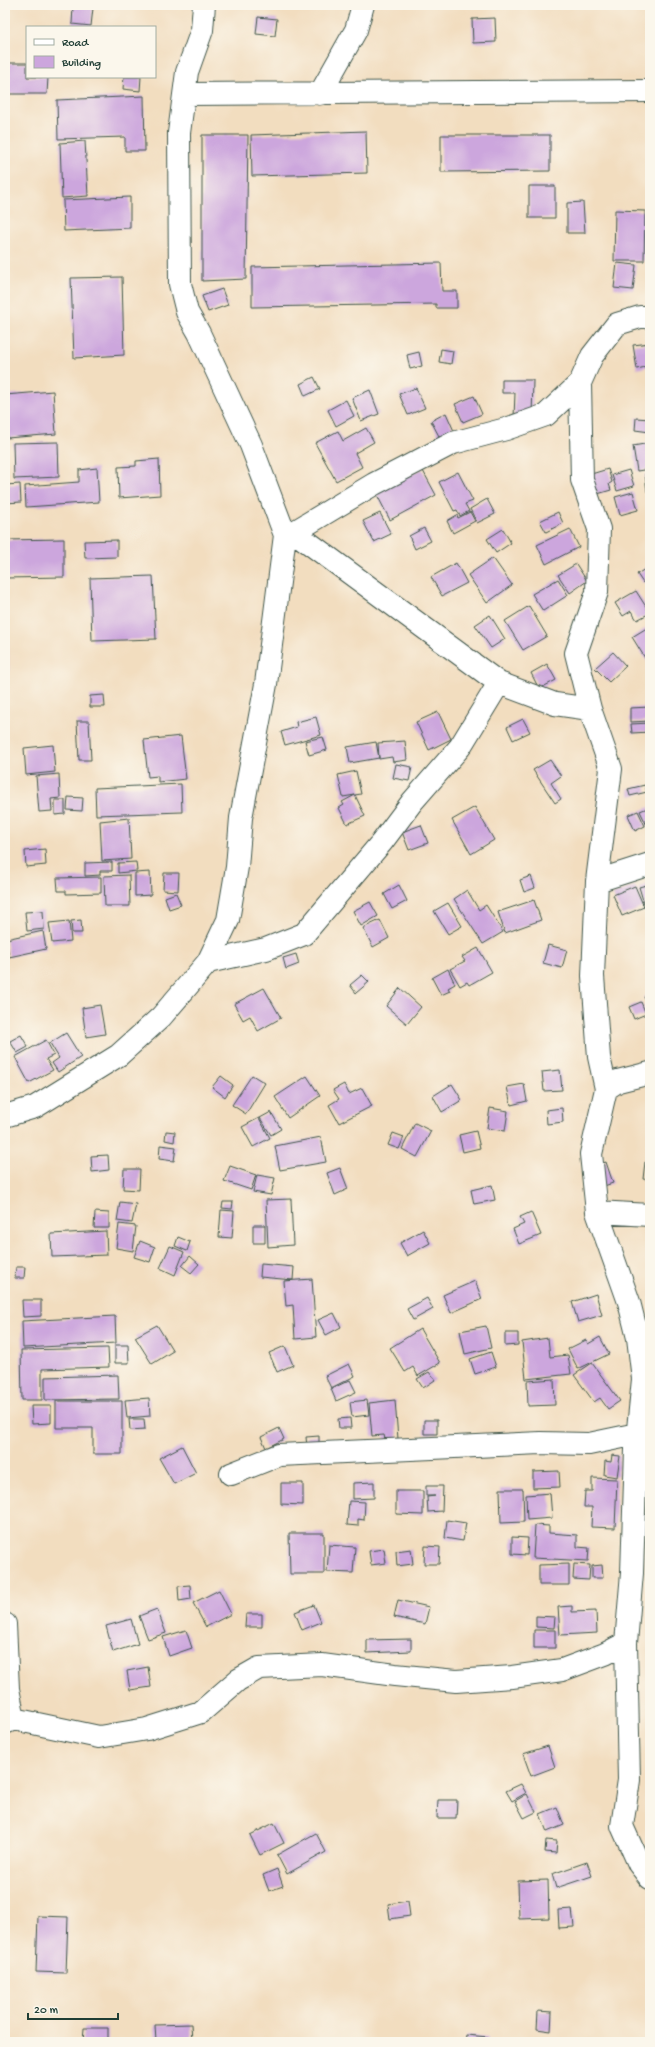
<svg xmlns="http://www.w3.org/2000/svg" width="655" height="2047" viewBox="0 0 655 2047" font-family="'Gochi Hand',sans-serif">
<style>
.building{fill:#cca6dd}
.lines{fill:none;stroke-linecap:round;stroke-linejoin:round}
.minor-casing{stroke:#3f5549;stroke-width:24}
.minor{stroke:#fff;stroke-width:22}
</style>
<rect width="100%" height="100%" fill="#fbf7ec"/>
<filter id="ink" filterUnits="userSpaceOnUse"><feTurbulence type="fractalNoise" baseFrequency=".025" numOctaves="2"/><feDisplacementMap in="SourceGraphic" scale="8" xChannelSelector="R" yChannelSelector="G"/><feConvolveMatrix kernelMatrix="1 2 1 2 8 2 1 2 1" color-interpolation-filters="sRGB"/></filter>
<filter id="wash" filterUnits="userSpaceOnUse"><feTurbulence type="fractalNoise" baseFrequency=".012" numOctaves="4" result="noise"/><feDisplacementMap in="SourceGraphic" scale="16" xChannelSelector="R" yChannelSelector="G"/><feGaussianBlur stdDeviation="0.9" result="paint"/><feColorMatrix in="noise" values="0 0 0 0 0 0 0 0 0 0 0 0 0 0 0 0 0 1.4 0 .05"/><feComposite in="paint" operator="in"/></filter>
<g filter="url(#wash)">
<rect width="100%" height="100%" fill="#f2ddbf"/>
<g id="blocks">
<!-- building -->
<path class="building" d="M73 6 93 8 91 26 72 24Z
M258 17 277 19 275 36 256 34Z
M495 18 496 42 473 43 472 19Z
M5 63H27V77H48L47 94H5Z
M124 77H141L140 91 123 89Z
M144 96 145 151H125V137L58 139 57 100Z
M366 131 367 173 252 176 251 135Z
M202 135H248L246 279 202 281Z
M441 135H550V171L441 172Z
M85 141 88 196 62 198 60 143Z
M529 186H555V218H529Z
M130 197V228L64 231 63 200Z
M583 202 585 233H567V203Z
M615 210 645 211 644 261H614Z
M441 263 442 291H457V308H436V304L252 307V267Z
M617 263 636 265 633 290 614 288Z
M122 277 124 355 74 358 71 278Z
M222 289 228 305 208 312 202 296Z
M650 343V366L637 369 633 345Z
M441 349 453 351 451 364 439 362Z
M419 352 422 366 410 369 407 355Z
M314 377 320 389 305 396 300 384Z
M502 380H533L532 417H514L515 393H502Z
M416 388 425 408 408 415 399 394Z
M370 390 379 414 361 421 352 398Z
M53 391 56 434 7 438 5 425V395Z
M474 396 482 414 463 422 455 404Z
M346 400 354 416 336 426 328 410Z
M446 413 454 431 440 438 431 421Z
M636 418 650 419V432L635 430Z
M366 428 374 442 355 453 362 467 336 481 315 443 338 431 343 441Z
M58 442 59 477 14 479 13 443Z
M650 443V469L637 471 633 446Z
M159 459 160 495 119 498 118 467 136 466V461Z
M97 468 99 502 26 507 25 486 79 482V470Z
M422 469 436 495 390 520 376 493Z
M608 469 612 482 609 484 611 490 594 495 588 475Z
M629 470 634 486 617 491 612 475Z
M458 472 473 501 465 504 469 511 460 516 457 510 454 511 439 482Z
M645 474H650V491L647 492Z
M20 484 21 502 5 503V485Z
M633 492 638 510 620 515 615 497Z
M487 499 495 514 477 523 470 509Z
M470 512 475 521 453 533 447 521 457 515 458 518Z
M558 512 563 523 546 532 540 521Z
M380 513 391 534 374 542 363 521Z
M424 528 431 541 415 549 409 536Z
M503 529 511 543 496 553 487 539Z
M570 529 579 547 546 564 537 545Z
M64 539V577L5 578V540Z
M117 540V557L85 558 84 541Z
M493 558 512 585 487 603 468 575Z
M456 563 467 583 442 596 431 577Z
M576 564 587 581 570 593 558 575Z
M650 566V579L643 583 637 574Z
M153 576 156 639 92 641 90 578Z
M558 579 568 595 543 611 532 594Z
M636 591 650 613 637 620 631 611 623 616 615 603Z
M529 606 547 636 523 650 505 621Z
M490 615 505 639 491 648 475 625Z
M650 626V666L632 637Z
M5 637H8L9 671 5 672Z
M613 652 626 666 609 682 595 668Z
M547 664 556 680 539 689 531 673Z
M104 695 105 707H90V696Z
M650 707V721L630 722V708Z
M438 712 451 739 429 750 416 722Z
M316 717 321 735 285 745 281 732 297 727 296 722Z
M523 719 530 732 513 740 507 727Z
M77 721H89L91 760H79Z
M650 723V732L632 733 631 724Z
M181 736 186 779 158 782V776L148 777 144 740Z
M323 737 327 750 309 755 305 741Z
M405 741 407 760 393 762 392 757 379 759 378 743Z
M376 742 379 758 350 763 347 747Z
M53 745 55 772 26 775 24 748Z
M550 760 561 776 551 783 561 799 555 803 533 770Z
M396 764 412 767 409 781 393 778Z
M356 771 361 794 343 797 338 775Z
M59 774 60 798 51 799 52 811 39 812 36 776Z
M181 784 182 812 96 815 95 788Z
M645 785 647 792 630 796 628 789Z
M355 795 365 816 347 824 339 808 344 805 342 802Z
M68 797 83 798 82 811 67 810Z
M55 800H65V814L55 815Z
M475 807 494 840 471 854 452 820Z
M650 807V832L640 811Z
M638 811 645 826 635 831 628 815Z
M129 818 131 859 102 861 100 821Z
M421 825 428 843 409 850 402 832Z
M45 849 46 865 26 867 25 851Z
M112 862V871H100V875L85 876V863Z
M136 862 137 871 118 873V863Z
M150 872 151 895 135 896V873Z
M164 873H179L178 891 163 890Z
M129 875 130 906H105L104 876Z
M531 876 535 888 524 892 520 880Z
M101 877V893L66 894V891H58L57 878Z
M650 884V905L645 907 639 887Z
M399 885 407 901 392 909 384 894Z
M635 886 644 907 622 916 613 895Z
M467 890 479 910 486 905 503 932 483 944 454 899Z
M176 893 181 905 169 909 165 897Z
M534 900 541 920 505 933 498 912Z
M370 902 378 916 361 926 353 911Z
M448 903 462 926 448 934 434 911Z
M43 911 44 929 27 931 25 912Z
M81 920 82 933H72L71 921Z
M380 920 389 938 373 947 363 928Z
M69 921 71 941 52 943 49 923Z
M43 931 46 949 9 957 6 939Z
M548 945 567 950 562 968 543 963Z
M478 948 492 972 469 985 467 982 460 986 450 969 465 961 462 957Z
M296 954 299 964 286 969 283 958Z
M448 969 455 984 448 988 450 991 441 995 432 978Z
M362 975 369 982 356 993 350 985Z
M264 988 281 1018 258 1031 250 1016 243 1020 234 1004Z
M400 988 421 1007 407 1024 386 1006Z
M650 994V1008L644 997Z
M641 1002 646 1014 634 1019 629 1007Z
M100 1005 105 1034 86 1037 82 1008Z
M66 1033 81 1057 58 1072 52 1063 59 1058 50 1043Z
M21 1035 28 1047 17 1053 10 1041Z
M46 1040 54 1055 46 1059 53 1070 29 1083 15 1057Z
M560 1070 562 1090 544 1091 542 1072Z
M252 1075 265 1083 246 1114 232 1105Z
M221 1076 233 1085 225 1097 212 1087Z
M307 1076 320 1096 288 1118 275 1097Z
M344 1084 349 1094 362 1088 372 1106 339 1123 329 1105 339 1099 333 1090Z
M452 1084 462 1100 442 1112 433 1096Z
M524 1084 527 1101 511 1105 507 1087Z
M490 1108 508 1111 505 1131 487 1128Z
M562 1108 563 1122 547 1124 546 1110Z
M271 1112 281 1129 271 1135 260 1118Z
M259 1118 270 1138 253 1147 242 1127Z
M415 1123 431 1131 417 1157 402 1149Z
M166 1131 175 1132 174 1142 165 1140Z
M476 1131 480 1148 463 1152 459 1135Z
M393 1133 404 1137 399 1149 388 1145Z
M321 1137 326 1162 280 1170 275 1146Z
M160 1145 176 1147 174 1161 159 1159Z
M108 1155 109 1170 92 1172 91 1156Z
M606 1162 613 1183 598 1188 592 1167Z
M645 1162 650 1163V1180L643 1179Z
M230 1166 256 1175 251 1190 224 1181Z
M340 1168 348 1189 335 1195 327 1173Z
M124 1169H140L139 1190 123 1189Z
M257 1175 275 1178 271 1195 253 1192Z
M492 1185 495 1200 474 1204 471 1190Z
M291 1199 293 1245 268 1247 266 1200Z
M120 1202 136 1204 132 1223 117 1221Z
M223 1202H233L232 1209 222 1208Z
M221 1210 234 1211 232 1238 219 1237Z
M95 1212 109 1213V1228H94Z
M531 1212 541 1235 519 1244 513 1229 524 1224 520 1217Z
M119 1224 136 1226 133 1251 116 1248Z
M253 1225H265V1243H253Z
M423 1230 430 1243 407 1256 400 1243Z
M106 1231 107 1255 52 1257 51 1234Z
M178 1237 190 1242 187 1251 175 1246Z
M140 1241 155 1247 150 1262 134 1257Z
M170 1246 184 1252 175 1275 160 1268Z
M190 1256 199 1264 191 1273 182 1266Z
M261 1264 294 1267 293 1280 260 1277Z
M16 1267H25L24 1278H15Z
M312 1279 316 1337 295 1339 293 1305 286 1306 284 1281Z
M475 1281 482 1299 451 1313 443 1295Z
M596 1294 602 1315 578 1322 572 1302Z
M427 1298 433 1309 413 1320 407 1309Z
M22 1300H41V1316L23 1317Z
M334 1313 341 1327 326 1335 318 1320Z
M115 1316 116 1343 23 1348 22 1321Z
M157 1325 173 1351 152 1364 135 1337Z
M486 1326 491 1348 465 1354 460 1331Z
M420 1329 440 1363 418 1376 413 1367 405 1372 390 1348Z
M505 1333H518V1345L505 1346Z
M600 1337 609 1354 578 1369 568 1349 586 1340 588 1344Z
M548 1338 550 1357 568 1355 571 1374 526 1379 522 1342Z
M115 1345H128L129 1363H115Z
M285 1346 293 1365 277 1372 269 1353Z
M108 1348 109 1367 42 1369V1400H22L21 1350Z
M491 1352 496 1367 475 1374 470 1359Z
M592 1363 620 1401 608 1409 600 1398 594 1402 574 1375Z
M349 1364 355 1376 331 1388 325 1376Z
M429 1372 435 1380 423 1388 417 1379Z
M118 1375 119 1399 45 1400V1377Z
M554 1379 555 1405 528 1406 527 1381Z
M350 1380 356 1392 336 1401 331 1389Z
M149 1398 150 1416 127 1418 125 1400Z
M367 1400 369 1415 352 1417 350 1402Z
M395 1400 398 1439H385L384 1435 372 1436 369 1403Z
M56 1401H122V1454H93V1428H56Z
M31 1406H51V1423L32 1424Z
M350 1418 351 1428H339L338 1419Z
M129 1419H144L145 1429 130 1430Z
M424 1420H437V1434H424Z
M279 1428 284 1439 266 1448 261 1437Z
M319 1436V1446L307 1447 306 1437Z
M182 1446 196 1473 174 1484 159 1458Z
M612 1455 620 1456 617 1477 604 1475 605 1461 611 1462Z
M559 1471 560 1487 533 1488V1472Z
M592 1478 617 1479 615 1528 591 1527 592 1507H584L585 1491H592Z
M374 1482V1498L353 1499V1483Z
M281 1483H303V1505L281 1504Z
M426 1486H443L442 1511 428 1512 427 1497 435 1496H426Z
M500 1489H523L524 1522 501 1523Z
M396 1491H423V1515L396 1514Z
M550 1493 552 1518 527 1520 526 1495Z
M349 1501 365 1502 364 1520 358 1519V1526L347 1525Z
M447 1520 466 1523 463 1541 445 1538Z
M535 1525 549 1526V1533L577 1535V1547L589 1548 588 1561 533 1558Z
M289 1533H324V1574H290Z
M512 1537 528 1538 527 1555 512 1554Z
M329 1545 355 1547 353 1573 327 1572Z
M425 1546 440 1547 439 1564H424Z
M384 1549 386 1563 371 1565 369 1551Z
M411 1549 413 1564 397 1566 396 1551Z
M569 1564V1585H539V1565Z
M574 1564 590 1565 589 1580 573 1579Z
M602 1565 603 1578H592V1566Z
M190 1585 191 1599 179 1601 178 1586Z
M219 1590 231 1614 206 1627 193 1603Z
M398 1600 429 1607 425 1624 394 1617Z
M314 1605 321 1622 302 1630 295 1612Z
M572 1606V1612L596 1611 597 1633 560 1635 558 1607Z
M157 1609 166 1633 148 1639 139 1616Z
M246 1614H262V1627H245Z
M536 1616 555 1617 554 1628 536 1627Z
M131 1619 138 1644 113 1652 106 1626Z
M186 1630 192 1648 169 1656 163 1637Z
M534 1630H555V1648H534Z
M411 1639V1651L367 1653V1640Z
M148 1667 151 1687 130 1690 127 1671Z
M548 1746 555 1767 531 1776 523 1754Z
M521 1784 526 1793 512 1801 506 1791Z
M527 1794 536 1812 524 1818 515 1801Z
M438 1800H457L456 1818H437Z
M557 1807 564 1825 547 1832 540 1814Z
M274 1823 284 1843 260 1855 250 1835Z
M316 1833 326 1852 287 1874 277 1855Z
M546 1840 557 1841 556 1853 545 1852Z
M587 1862 592 1876 556 1888 552 1874Z
M277 1869 283 1886 269 1891 263 1875Z
M548 1880 549 1918 519 1919 518 1881Z
M408 1901 410 1916 390 1919 388 1904Z
M572 1909 574 1927 559 1928 558 1910Z
M38 1916 68 1917 66 1973 36 1972Z
M538 2011 552 2012 551 2031 537 2029Z
M191 2024 192 2042H156L155 2025Z
M84 2028H108V2042H83Z
M466 2035 488 2037V2042H465Z"/>
</g>
</g>
<g filter="url(#ink)">
<use href="#blocks" fill-opacity="0" stroke="#3f5549" stroke-width="1"/>
<g class="lines">
<!-- minor casing -->
<g class="minor-casing">
<path id="minor" d="M185 94 650 91
M320 94 356 30 363 5
M294 532 499 683 555 704 590 709
M285 535 294 532 374 484 453 443 506 429 546 415 580 383 592 356 617 324 640 317H650
M597 881 650 864
M208 962 266 949 304 934 382 842 412 802 460 747 499 683
M606 1089 618 1081 650 1073
M5 1116 35 1107 119 1055 161 1017 208 962 228 920 237 867 241 818 266 684 285 535 251 445 199 333 187 312 180 284 179 133 187 72 202 30 204 5
M597 1212 650 1215
M231 1474 279 1455 540 1443 589 1444 637 1434
M5 1624 8 1689 14 1719
M626 1643 629 1780 622 1826 639 1864 650 1878
M5 1723 14 1719 99 1737 147 1729 201 1712 238 1680 259 1668 322 1665 395 1675 456 1681 512 1677 562 1670 605 1654 626 1643 632 1573 636 1449 643 1379 638 1338 629 1302 597 1212 591 1154 606 1089 599 1057 593 976 597 881 611 769 590 709 576 653 597 592 599 529 582 480 580 383"/>
</g>
<!-- minor -->
<use href="#minor" class="minor"/>
</g>
</g>
<!-- margin -->
<rect width="655" height="2047" fill="none" stroke="#fbf7ec" stroke-width="20"/>
<!-- legend -->
<rect x="26" y="26" width="130" height="52" fill="#fbf7ec" stroke="#a3ada2"/>
<rect x="34" y="39" width="20" height="6" fill="#ffffff" stroke="#a3ada2"/>
<text x="62" y="46" font-size="12" fill="#1f3d34">Road</text>
<rect x="34" y="56" width="20" height="12" fill="#cca6dd" stroke="#a3ada2"/>
<text x="62" y="66" font-size="12" fill="#1f3d34">Building</text>
<!-- scale -->
<path d="M28 2013v6h90v-6" fill="none" stroke="#1f3d34" stroke-width="2"/>
<text x="34" y="2013" font-size="12" fill="#1f3d34" stroke="#fbf7ec" stroke-width="3" paint-order="stroke">20 m</text>
</svg>
